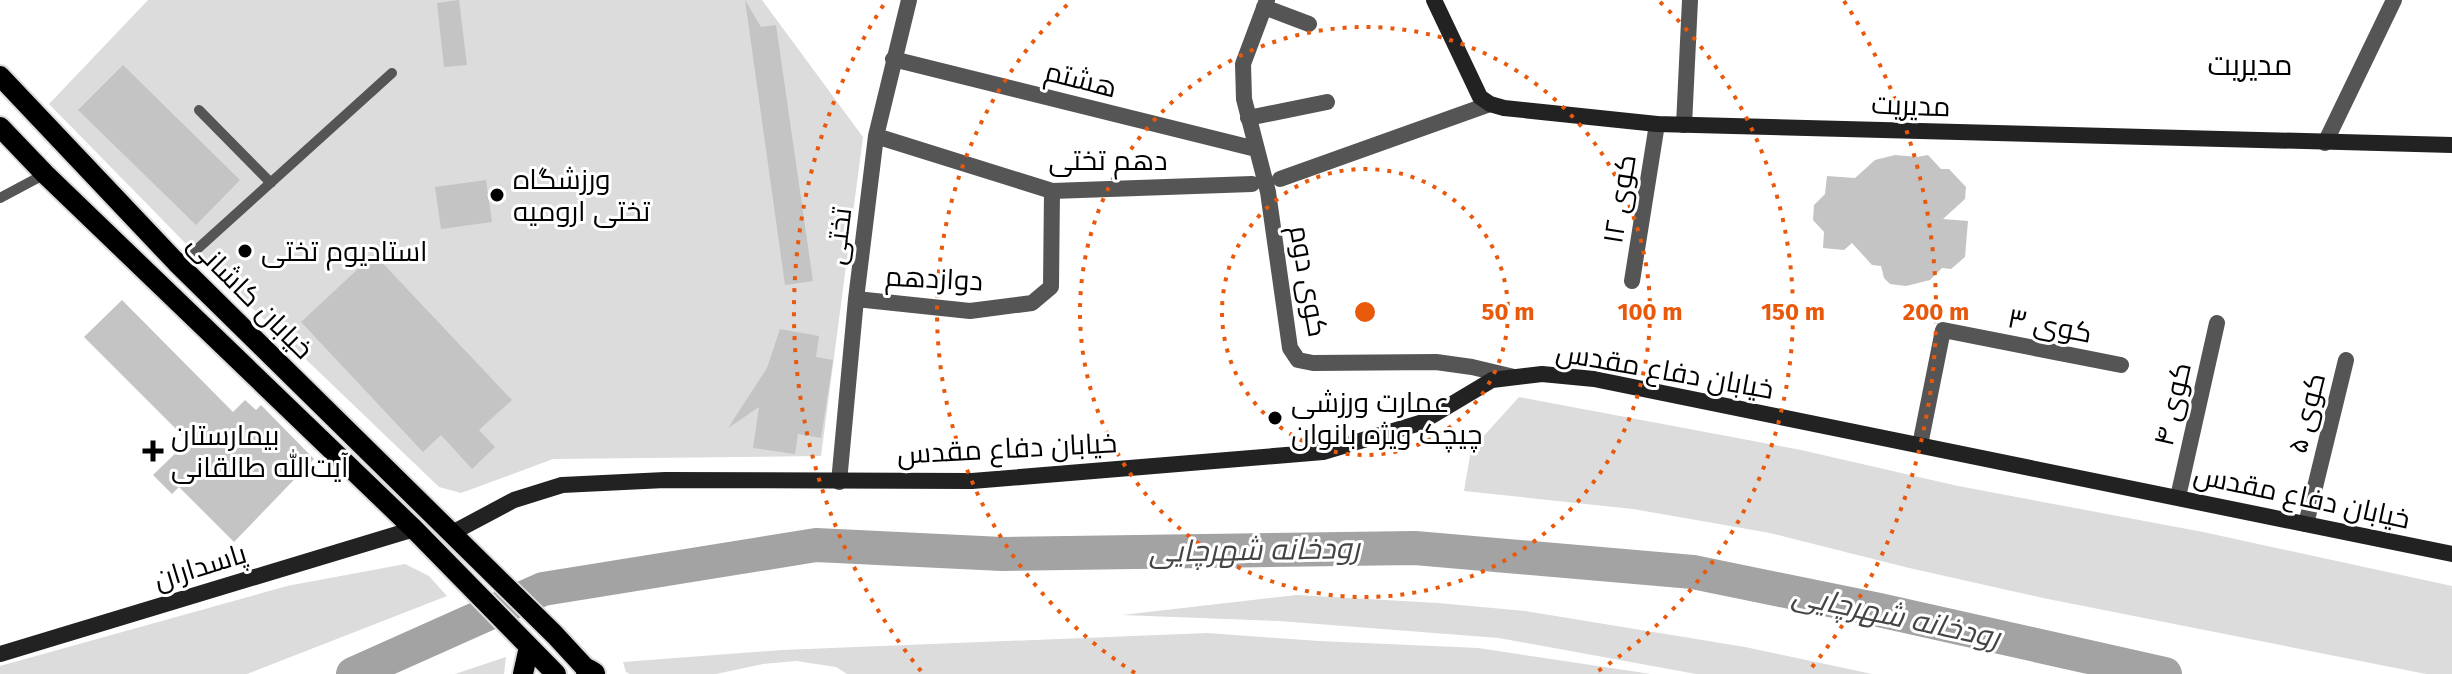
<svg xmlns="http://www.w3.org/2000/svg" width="2452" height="674" viewBox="0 0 2452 674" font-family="'Fira Sans',Cairo,sans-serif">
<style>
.green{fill:#dcdcdc}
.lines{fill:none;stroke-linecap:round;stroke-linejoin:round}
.river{stroke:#a3a3a3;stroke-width:34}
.building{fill:#c4c4c4}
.primary-casing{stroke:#dbdbdb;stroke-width:24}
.highway-casing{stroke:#dbdbdb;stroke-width:28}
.lane{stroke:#555;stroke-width:10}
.street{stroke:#555;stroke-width:16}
.secondary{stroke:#222;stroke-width:16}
.primary{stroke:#000;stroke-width:20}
.highway{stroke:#000;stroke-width:24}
.ring{fill:none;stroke:#e8590c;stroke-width:4;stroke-dasharray:4 8}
.poi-dot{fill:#000;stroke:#fff;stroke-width:3}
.labels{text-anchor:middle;stroke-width:6;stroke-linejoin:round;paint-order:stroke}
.street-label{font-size:28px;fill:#000;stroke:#fff}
.poi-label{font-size:28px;fill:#000;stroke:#fff;text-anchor:start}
.neighbourhood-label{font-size:30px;fill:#000;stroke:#fff}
.water-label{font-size:30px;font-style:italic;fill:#444;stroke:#fff}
.centre{fill:#e8590c;stroke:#fff;stroke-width:4}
.ring-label{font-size:24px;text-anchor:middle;font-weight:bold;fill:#e8590c;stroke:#fff;stroke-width:6;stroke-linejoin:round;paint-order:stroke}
</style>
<rect width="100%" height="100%" fill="#fff"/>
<!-- green -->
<path class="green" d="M148 0H762L863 137 821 456 553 459 461 493 439 487 194 252 49 104Z
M1519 397 1801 450 1958 486 2203 532 2452 586V674H2426L2043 598 1905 567 1770 533 1633 509 1464 491 1471 450Z
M405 564 429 576 447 596 247 674H0V666L287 586Z
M1297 595 1438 603 1525 611 1745 647 1872 674H1696L1499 638 1279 621 1122 615Z
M1207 633 1319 641 1478 648 1651 674H847L836 667 796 661 763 664 716 674H630L626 672 623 662 782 650Z
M506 657 504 674H455Z"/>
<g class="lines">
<!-- river -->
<path class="river" d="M353 674 543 589 816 545 1002 554 1415 548 1693 572 1879 610 2165 674"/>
</g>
<!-- building -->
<path class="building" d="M459 0 467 65 444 67 437 3Z
M745 0 761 27 776 25 813 281 785 285Z
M123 65 240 180 196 225 78 110Z
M1895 155 1917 157 1928 155 1941 169H1949L1966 187 1965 199 1943 219 1968 221 1965 257 1951 269 1942 268 1930 280 1906 286 1890 284 1884 278 1881 266 1872 265 1852 243 1844 250 1823 248 1824 232 1813 220 1814 205 1825 194 1827 176 1855 178 1875 160Z
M486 180 492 222 441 229 435 187Z
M374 254 512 400 479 430 495 447 472 469 441 435 423 452 301 322Z
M122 300 233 412 245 400 256 410 261 405 314 459 234 542 179 487 172 494 153 475 188 441 84 337Z
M780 329 819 336 816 357 833 360 821 438 798 434 795 454 753 448 759 407 728 428 767 368Z"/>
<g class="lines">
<!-- primary casing -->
<g class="primary-casing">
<path id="primary" d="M0 76 176 262 555 635 591 674
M0 127 45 174 414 529 556 674
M523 674 529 647"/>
</g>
<!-- highway casing -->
<g class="highway-casing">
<path id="highway" d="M588 671 593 674"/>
</g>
<!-- lane -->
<path class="lane" d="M199 110 271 183
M0 198 45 174
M176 262 194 252 392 73"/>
<!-- street -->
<path class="street" d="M1267 0 1243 64 1244 99 1268 192 1290 348 1298 360 1313 363 1436 362 1472 367 1514 377
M1264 7 1309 24
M893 59 1256 149
M1248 118 1327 102
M1684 125 1690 0
M876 136 1052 191 1252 184
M2325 143 2394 0
M1280 179 1490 104
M1632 281 1657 124
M856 299 970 311 1032 303 1051 287 1052 191
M1920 445 1943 330 2121 365
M839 482 856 299 876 136 909 0
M2178 497 2217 323
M2306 524 2346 360"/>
<!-- secondary -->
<path class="secondary" d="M1434 0 1480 97 1490 104 1504 108 1657 124 2452 145
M452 533 514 500 562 485 665 480 972 481 1323 452 1420 423 1492 380 1542 374 1594 379 2452 554
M0 654 414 529"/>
<!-- primary -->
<use href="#primary" class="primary"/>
<!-- highway -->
<use href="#highway" class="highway"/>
</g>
<!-- distance rings -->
<g class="ring">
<circle cx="1365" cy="312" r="143"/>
<circle cx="1365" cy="312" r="285"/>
<path d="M1135 673A428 428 0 0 1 1070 2M1660 2A428 428 0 0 1 1595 673"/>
<path d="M921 671A571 571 0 0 1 886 1M1844 1A571 571 0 0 1 1809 671"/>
</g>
<!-- markers -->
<g class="poi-dot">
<circle cx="497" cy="195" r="8"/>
<circle cx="245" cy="251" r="8"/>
<circle cx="1275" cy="418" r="8"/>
<path d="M149 439h8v8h8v8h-8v8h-8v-8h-8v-8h8z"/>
</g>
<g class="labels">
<!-- street labels -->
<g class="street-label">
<text transform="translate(1081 79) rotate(14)" y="10">هشتم</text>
<text transform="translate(1911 105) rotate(2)" y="10">مدیریت</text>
<text x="1108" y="170">دهم تختی</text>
<text transform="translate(1619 199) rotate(-81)" y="10">کوی ۱۲</text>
<text transform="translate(838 236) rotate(-83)" y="10">تختی</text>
<text transform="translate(934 278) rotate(3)" y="10">دوازدهم</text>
<text transform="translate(1309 281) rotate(80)" y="10">کوی دوم</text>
<text transform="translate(251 296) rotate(45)" y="10">خیابان کاشانی</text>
<text transform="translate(2050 325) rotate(11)" y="10">کوی ۳</text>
<text transform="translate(1665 370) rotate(10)" y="10">خیابان دفاع مقدس</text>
<text transform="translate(2172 404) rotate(-77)" y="10">کوی ۴</text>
<text transform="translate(2306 413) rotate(-76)" y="10">کوی ۵</text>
<text transform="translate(1007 448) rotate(-3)" y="10">خیابان دفاع مقدس</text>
<text transform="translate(2302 496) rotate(12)" y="10">خیابان دفاع مقدس</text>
<text transform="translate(200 566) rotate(-17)" y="10">پاسداران</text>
</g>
<!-- poi labels -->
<g class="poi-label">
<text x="513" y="189">ورزشگاه<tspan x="513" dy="32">تختی ارومیه</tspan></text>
<text x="261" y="261">استادیوم تختی</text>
<text x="1291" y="412">عمارت ورزشی<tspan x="1291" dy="32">چیچک ویژه بانوان</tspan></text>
<text x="171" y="445">بیمارستان<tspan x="171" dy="32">آیت‌الله طالقانی</tspan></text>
</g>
<!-- neighbourhood labels -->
<g class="neighbourhood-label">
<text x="2250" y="75">مدیریت</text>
</g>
<!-- water labels -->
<g class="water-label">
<text transform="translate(1254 550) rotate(-1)" y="10">رودخانه شهرچایی</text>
<text transform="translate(1896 616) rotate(12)" y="10">رودخانه شهرچایی</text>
</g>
</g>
<circle cx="1365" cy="312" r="12" class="centre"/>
<g class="ring-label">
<text x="1508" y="320">50 m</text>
<text x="1650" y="320">100 m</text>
<text x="1793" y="320">150 m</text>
<text x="1936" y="320">200 m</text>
</g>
</svg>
